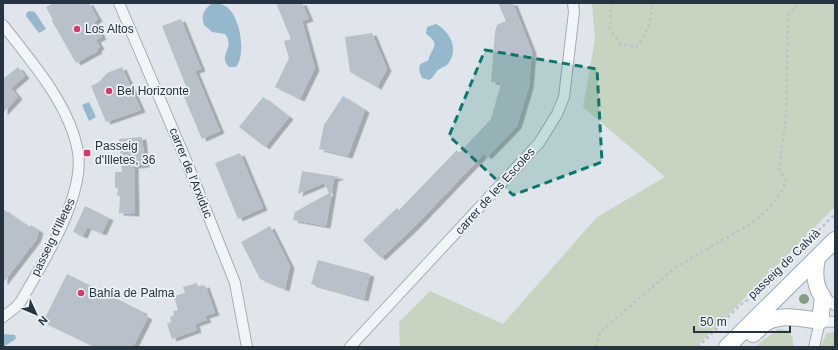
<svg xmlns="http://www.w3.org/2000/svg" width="838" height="350" viewBox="0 0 838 350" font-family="Arial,sans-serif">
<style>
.green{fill:#c7d4bf}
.water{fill:#96b8cd}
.building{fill:#b8c1ca;filter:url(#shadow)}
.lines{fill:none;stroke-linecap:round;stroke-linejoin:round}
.minor-casing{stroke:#a4acb4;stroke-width:12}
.primary-casing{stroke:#9dabb6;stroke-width:18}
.path{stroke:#bdc3c8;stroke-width:2.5;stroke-dasharray:3 3;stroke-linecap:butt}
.minor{stroke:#f2f5f7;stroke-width:10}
.primary{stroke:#fff;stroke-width:16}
.tree{fill:#889b85}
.marked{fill:#0f766e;fill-opacity:0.2;stroke:#0f766e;stroke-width:3;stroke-dasharray:8 5;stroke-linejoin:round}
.poi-dot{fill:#da3867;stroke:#eef3f7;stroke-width:1.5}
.labels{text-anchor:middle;stroke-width:3.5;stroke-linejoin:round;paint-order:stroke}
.poi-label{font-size:12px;fill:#263442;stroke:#eef3f7;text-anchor:start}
.street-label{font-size:12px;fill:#263442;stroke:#eef3f7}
</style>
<defs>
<filter id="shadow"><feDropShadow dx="4.5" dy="2.5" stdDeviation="0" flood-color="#0004"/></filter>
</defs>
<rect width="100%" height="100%" fill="#dfe5ea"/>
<!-- green -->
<path class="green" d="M592 3H835V207L696 347H400L399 322 430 291 503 324 597 217 665 177 583 107 595 39Z
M778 329 787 330 793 338V347H755Z
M835 332V347H820L827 333Z"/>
<!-- water -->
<path class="water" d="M211 4C215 4 219 3 223 5 240 11 247 54 236 67H229C217 56 236 48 225 34L212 32 204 25C201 16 203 11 211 4Z
M30 11 35 12 46 29 39 33 26 16 27 12Z
M436 24C451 32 459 50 448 64 445 67 440 68 437 71 434 74 434 77 429 80L422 78C418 69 417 63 428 61 431 48 442 45 426 34L427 27Z
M89 102 96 117 89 121 82 105Z
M3 334 15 335 16 339 3 347Z"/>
<!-- building -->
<path class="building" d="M54 3H89L98 19 94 22 102 37 96 40 100 47 97 49 98 51 76 63 52 21 53 20 46 7Z
M276 3H302L309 19 302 21 315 68 300 99 275 87 289 58 284 41 291 39Z
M498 3H513L532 51 529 86 517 126 487 157 484 154 414 227 381 258 363 240 397 208 399 210 457 150 459 153 491 119 501 83 491 82 495 32 497 25 506 21Z
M181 19 201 69 195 71 220 131 202 139 182 92 187 89 162 26Z
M372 33 387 69 377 87 350 72 345 37Z
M18 67 25 76 11 88 18 97 3 113V79Z
M122 67 141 110 106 122 91 86 99 82 107 73Z
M343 96 365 110 348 156 319 149 324 125Z
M263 97 289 117 265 147 239 127Z
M142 137 145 165 134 166 135 214 119 213 120 196H117L118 188H115V172H122L119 139Z
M240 153 263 208 238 219 215 163Z
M302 171 340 177 334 179 326 226 293 220 295 212 329 193 324 183 298 194Z
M85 206 109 218 102 233 87 227 83 236 73 232Z
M3 209 29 227 31 225 39 231 36 240 3 283Z
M270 226 290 266 285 289 260 279 241 242Z
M318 260 370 274 364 299 311 284Z
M67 274 143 312 142 314 148 317 133 347H95L43 322Z
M197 283 198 287 205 285 215 313 205 316 207 320 195 324 197 330 172 339 167 324 171 322 170 317 174 315 173 311 178 310 174 296 185 293 183 287Z"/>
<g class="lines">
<!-- minor casing -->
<g class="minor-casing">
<path id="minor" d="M119 3 186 160 235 283 247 347
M3 25C31 61 70 105 78 152 85 196 43 263 21 301L16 307 3 317
M823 297 835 305
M350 347 539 143 557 114 564 97 574 12 573 3
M814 347 820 321 835 322"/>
</g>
<!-- primary casing -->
<g class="primary-casing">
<path id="primary" d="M817 258C814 272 814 286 823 297L820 321
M753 334C758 330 762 325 767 322 782 313 804 319 820 321
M727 347 835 240"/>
</g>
<!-- path -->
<path class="path" d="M611 3 610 30 621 44 636 47C645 36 654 18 651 3
M595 347 601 331 677 266 749 225 768 209 782 191 786 180 779 169 786 116 788 14 800 3
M698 347 740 305 753 296 835 214"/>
<!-- minor -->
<use href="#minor" class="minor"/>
<!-- primary -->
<use href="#primary" class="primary"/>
</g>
<!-- trees -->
<circle class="tree" cx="804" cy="299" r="5"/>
<!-- marked area -->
<path class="marked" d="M485 50 597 69 602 162 513 195 449 136Z"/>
<!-- markers -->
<g class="poi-dot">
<circle cx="77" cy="29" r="4"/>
<circle cx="109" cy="91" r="4"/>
<rect x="83" y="149" width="8" height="8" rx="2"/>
<circle cx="81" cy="293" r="4"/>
</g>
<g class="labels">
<!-- poi labels -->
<g class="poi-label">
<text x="85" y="33">Los Altos</text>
<text x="117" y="95">Bel Horizonte</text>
<text x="95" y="150">Passeig<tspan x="95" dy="14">d'Illetes, 36</tspan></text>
<text x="89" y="297">Bahía de Palma</text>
</g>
<!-- street labels -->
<g class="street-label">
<text transform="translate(191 173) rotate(68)" y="4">carrer de l'Arxiduc</text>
<text transform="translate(495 191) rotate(-48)" y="4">carrer de les Escoles</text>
<text transform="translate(53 237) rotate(-64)" y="4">passeig d'Illetes</text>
<text transform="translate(784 264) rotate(-44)" y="4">passeig de Calvià</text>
</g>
</g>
<!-- border -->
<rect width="838" height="350" fill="none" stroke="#263442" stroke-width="8"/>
<!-- north arrow -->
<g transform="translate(36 314) rotate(134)" stroke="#eef3f7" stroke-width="3" paint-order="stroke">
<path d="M0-3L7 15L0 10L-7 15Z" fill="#263442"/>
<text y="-6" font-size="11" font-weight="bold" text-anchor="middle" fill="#263442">N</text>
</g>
<!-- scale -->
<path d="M694 326v6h96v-6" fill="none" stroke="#263442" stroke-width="2"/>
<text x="700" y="326" font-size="12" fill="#263442" stroke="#eef3f7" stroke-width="3" paint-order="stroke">50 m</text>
</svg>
